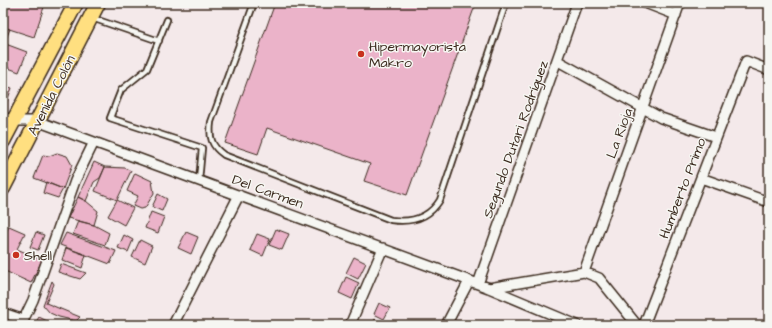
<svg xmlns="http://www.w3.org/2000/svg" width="772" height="328" viewBox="0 0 772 328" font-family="'Architects Daughter',sans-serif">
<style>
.building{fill:#ebb3c9;stroke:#3b2a1e}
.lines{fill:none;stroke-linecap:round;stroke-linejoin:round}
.lane-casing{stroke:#3b2a1e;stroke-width:8}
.street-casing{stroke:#3b2a1e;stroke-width:12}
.primary-casing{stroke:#3b2a1e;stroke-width:17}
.lane{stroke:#f6f6f2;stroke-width:4.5}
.street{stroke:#f6f6f2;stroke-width:9}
.primary{stroke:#ffdf80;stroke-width:14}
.poi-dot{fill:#c8321e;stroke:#f6f6f2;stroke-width:1.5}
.labels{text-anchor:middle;stroke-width:3;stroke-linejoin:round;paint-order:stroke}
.poi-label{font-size:14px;fill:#3b2a1e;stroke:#f6f6f2;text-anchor:start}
.street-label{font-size:14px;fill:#3b2a1e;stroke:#f6f6f2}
</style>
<rect width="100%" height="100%" fill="#f4e9ea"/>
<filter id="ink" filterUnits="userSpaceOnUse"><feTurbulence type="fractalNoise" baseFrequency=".025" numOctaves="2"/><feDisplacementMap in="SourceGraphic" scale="8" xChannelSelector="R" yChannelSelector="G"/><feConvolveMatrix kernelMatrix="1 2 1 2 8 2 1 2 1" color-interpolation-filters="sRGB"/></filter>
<g filter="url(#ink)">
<!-- building -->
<path class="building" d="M3 3H33L44 7 34 37 3 27Z
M275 3H476L407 195 364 181 370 164 267 128 258 154 225 143Z
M3 27 10 29 4 44 3 43Z
M3 43 27 52 19 72 3 66Z
M3 66 9 68 3 85 12 88 5 106 3 105Z
M57 153 67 156 72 165 63 189 34 178 43 155 49 156Z
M94 162 105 167 100 178 94 182 86 201 78 197Z
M105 167 125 168 131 171 117 200 95 191Z
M135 173 152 181 154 193 145 208 140 209 133 206 138 196 127 191Z
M46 182 63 189 58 198 43 193Z
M158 194 167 199 162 211 152 207Z
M78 197 86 201 98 211 94 225 68 218Z
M117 200 133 208 124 225 108 216Z
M151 212 164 217 158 233 145 228Z
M78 221 94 225 109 233 105 245 73 234Z
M9 226 25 233 17 249 42 260 31 283 5 271 3 276V238Z
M276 229 289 234 282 250 269 245Z
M36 232 44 235 38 250 30 247Z
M186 232 198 237 191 254 178 248Z
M66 233 116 251 110 264 60 245Z
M257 234 270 239 263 256 250 250Z
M124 235 133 240 128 252 118 248Z
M140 240 152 246 145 263 132 257Z
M66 248 86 255 82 268 62 260Z
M354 257 366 263 358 279 346 273Z
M61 264 86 273 80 279 58 272Z
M346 277 359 283 352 299 339 293Z
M52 281 54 284 46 303 80 317 76 321 59 317 50 313 43 305Z
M379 303 390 308 384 319 374 314Z
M39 317 55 325H34Z
M375 319 386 325H372Z"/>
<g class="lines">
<!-- lane casing -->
<g class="lane-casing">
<path id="lane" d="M254 3 211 122C209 137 211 146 224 155L391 220C412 223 429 218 440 200L506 3
M92 18 159 41
M167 20 147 69 121 90 110 118 202 148 199 181"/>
</g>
<!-- street casing -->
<g class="street-casing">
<path id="street" d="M645 3 676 15
M558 61 661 118 716 137
M3 117 13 121H37L489 288 577 325
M701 178 769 202
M584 272 680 3
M478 284 577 3
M489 288 584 272 599 278 637 325
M3 313 24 320
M21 325 33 300 75 181 94 142
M173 325 239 195
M350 325 383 248
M446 325 469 281
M644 325 746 61 769 70"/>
</g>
<!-- primary casing -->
<g class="primary-casing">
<path id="primary" d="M3 141 76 3
M3 188 98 3"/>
</g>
<!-- lane -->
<use href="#lane" class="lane"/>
<!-- street -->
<use href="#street" class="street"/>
<!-- primary -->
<use href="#primary" class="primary"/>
</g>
</g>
<!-- markers -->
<g class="poi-dot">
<circle cx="361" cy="54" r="4"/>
<circle cx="16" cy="255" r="4"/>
</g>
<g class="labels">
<!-- poi labels -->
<g class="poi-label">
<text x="369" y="51">Hipermayorista<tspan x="369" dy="16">Makro</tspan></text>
<text x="24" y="260">Shell</text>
</g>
<!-- street labels -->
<g class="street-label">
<text transform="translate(51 95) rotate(-63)" y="5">Avenida Colón</text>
<text transform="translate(619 133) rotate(-70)" y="5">La Rioja</text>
<text transform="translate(515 139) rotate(-70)" y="5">Segundo Dutari Rodríguez</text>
<text transform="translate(682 188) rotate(-69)" y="5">Humberto Primo</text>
<text transform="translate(268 191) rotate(20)" y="5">Del Carmen</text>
</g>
</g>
<!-- margin -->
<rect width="772" height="328" fill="none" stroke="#f6f6f2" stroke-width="16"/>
<rect x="8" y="8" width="756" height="312" fill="none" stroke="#3b2a1e" stroke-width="1.5" filter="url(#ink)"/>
</svg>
